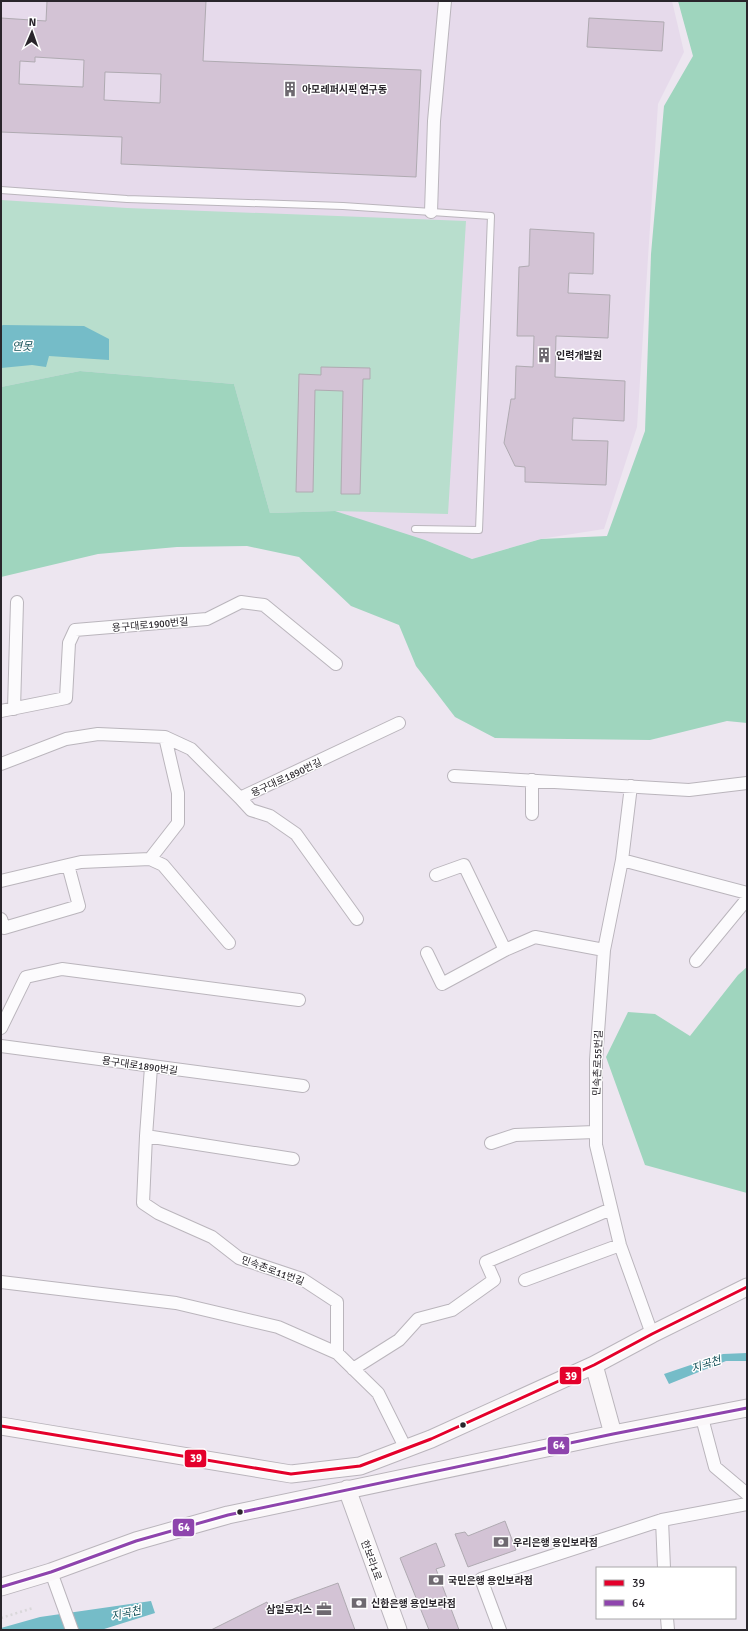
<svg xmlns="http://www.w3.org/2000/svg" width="748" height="1631" viewBox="0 0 748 1631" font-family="Signika,'Noto Sans KR',sans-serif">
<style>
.built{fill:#e6daeb}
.green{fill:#b8decd}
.forest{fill:#9fd5be}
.water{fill:#75bcc8}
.building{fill:#d3c3d5;stroke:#afaab1;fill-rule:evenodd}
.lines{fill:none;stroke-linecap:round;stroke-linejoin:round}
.lane-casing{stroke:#bab5bc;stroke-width:8}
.street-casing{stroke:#bab5bc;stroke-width:14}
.secondary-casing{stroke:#bab5bc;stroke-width:19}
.path{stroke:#d9d7da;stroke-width:2.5;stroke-dasharray:2 3;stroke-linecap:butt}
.lane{stroke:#fcfbfd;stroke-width:6}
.street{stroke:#fcfbfd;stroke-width:12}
.secondary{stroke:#faf7f9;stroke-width:17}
.bus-1-casing{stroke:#fff;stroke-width:6}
.bus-2-casing{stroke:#fff;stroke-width:6}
.bus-1{stroke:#e4002b;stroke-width:3}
.bus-2{stroke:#8e44ad;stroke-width:3}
.bus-dot{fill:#29252b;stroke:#fff;stroke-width:1.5}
.labels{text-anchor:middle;stroke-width:3;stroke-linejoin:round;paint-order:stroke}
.poi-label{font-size:10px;font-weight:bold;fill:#29252b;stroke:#fff;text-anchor:start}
.street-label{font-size:10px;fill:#29252b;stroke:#fff}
.water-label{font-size:11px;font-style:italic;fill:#124f56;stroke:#fff}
.line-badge{stroke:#fff;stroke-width:1.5}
.badge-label{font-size:11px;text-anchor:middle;font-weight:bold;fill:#fff}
</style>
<rect width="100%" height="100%" fill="#ede6f0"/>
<!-- built -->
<path class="built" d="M1 1H672L684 52 658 104 637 427 604 529 540 539 472 559 425 540 270 513 1 387Z"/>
<!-- green -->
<path class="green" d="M1 200 127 208 466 221 448 514 335 511 270 513 234 384 80 371 1 387Z"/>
<!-- forest -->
<path class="forest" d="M678 1H747V723L727 721 650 740 495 738 455 717 416 666 399 625 351 606 299 557 247 546 177 547 98 554 1 577V387L80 371 234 384 270 513 335 511 425 540 472 559 541 539 607 536 645 431 651 254 664 106 693 56Z
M747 967V1193L645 1165 606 1057 628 1012 655 1014 690 1036 738 975Z"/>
<!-- water -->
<path class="water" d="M3 325 84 326 109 339V360L49 356 46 367 32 365 1 368V326Z
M747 1353V1361H726L669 1384 664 1374 723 1354Z
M151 1601 155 1613 101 1630H1V1628L40 1617Z"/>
<!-- building -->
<path class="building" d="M47 1H206L203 61 421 70 416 177 121 164 122 137 1 132V18L46 21ZM35 57 84 60 83 87 19 84 20 61 35 62ZM105 72 161 74 160 103 104 100Z
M589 18 664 22 662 51 587 47Z
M530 229 594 233 593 274 569 273 568 293 610 295 608 338 556 336 555 377 625 381 624 421 573 418 572 440 608 441 606 485 525 482V467L515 466 504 443 511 399H515L516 366 533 367 534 336H517L519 267 529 266Z
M321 367 370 368V379H363L360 494H341L343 391 315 390 313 492H296L299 374 321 375Z
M505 1521 516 1550 468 1567 455 1534 465 1532 468 1536Z
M436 1543 445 1566 436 1569 459 1630H429L400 1558Z
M338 1583 355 1630H211L267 1602 269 1608Z"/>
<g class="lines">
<!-- lane casing -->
<g class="lane-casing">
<path id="lane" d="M1 190 127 199 343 206 491 216 479 530 415 529"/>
</g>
<!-- street casing -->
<g class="street-casing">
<path id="street" d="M431 212 434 121 445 1
M14 709 17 602
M1 711 66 698 69 643 75 630 207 619 241 602 264 605 336 664
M1 764 66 739 98 734 165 737 191 749 240 798 399 723
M454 776 689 790 747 783
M532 780V814
M631 786 622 860 604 950 596 1060V1145L620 1245 652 1334
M240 798 251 810 270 816 296 834 357 919
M150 859 178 823V793L165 737
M622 860 747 893
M68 865 81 862 150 859 163 865 229 943
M436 875 464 865 505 950
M1 881 68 865 79 906 4 928 1 919
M427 953 442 984 505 950 535 937 604 950
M696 961 747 899
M1 1028 26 977 62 969 299 1000
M1 1046 303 1086
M146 1136 151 1067
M491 1143 515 1135 595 1132
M293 1159 146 1136 143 1203 158 1213 212 1237 239 1258 302 1279 337 1302V1353
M525 1280 620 1245
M1 1282 176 1303 278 1327 337 1353 378 1393 406 1449
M353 1369 399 1340 418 1319 452 1310 494 1280 486 1262 611 1209
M702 1418 715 1467 747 1494
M662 1520 664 1568
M51 1572 72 1630
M667 1618 668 1630
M500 1630 481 1579 662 1520 747 1504"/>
</g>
<!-- secondary casing -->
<g class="secondary-casing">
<path id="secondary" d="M594 1365 613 1434
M1 1426 291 1474 360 1466 431 1439 594 1365 652 1334 747 1287
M347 1489 398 1630
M1 1587 51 1572 136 1541 228 1515 613 1434 747 1408"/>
</g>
<!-- path -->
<path class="path" d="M1 1618 33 1608"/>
<!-- lane -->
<use href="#lane" class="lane"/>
<!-- street -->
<use href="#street" class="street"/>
<!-- secondary -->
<use href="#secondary" class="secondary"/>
<!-- bus-1 casing -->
<g class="bus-1-casing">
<path id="bus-1" d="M1 1426 291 1474 360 1466 431 1439 594 1365 652 1334 747 1287"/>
</g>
<!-- bus-2 casing -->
<g class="bus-2-casing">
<path id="bus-2" d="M1 1587 51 1572 136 1541 228 1515 613 1434 747 1408"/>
</g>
<!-- bus-1 -->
<use href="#bus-1" class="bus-1"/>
<!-- bus-2 -->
<use href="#bus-2" class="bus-2"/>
</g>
<!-- icons -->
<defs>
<g id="building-bare" transform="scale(1.2)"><path d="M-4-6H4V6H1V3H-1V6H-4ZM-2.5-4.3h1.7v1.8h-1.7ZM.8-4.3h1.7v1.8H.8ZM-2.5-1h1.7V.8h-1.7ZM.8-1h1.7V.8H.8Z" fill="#6e6970" stroke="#fff" stroke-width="2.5" paint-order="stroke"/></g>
<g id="bank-bare" transform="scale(1.2)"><path d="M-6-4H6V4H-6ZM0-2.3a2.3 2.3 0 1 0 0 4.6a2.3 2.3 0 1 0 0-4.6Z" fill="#6e6970" stroke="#fff" stroke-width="2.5" paint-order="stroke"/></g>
<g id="office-bare" transform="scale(1.2)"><path d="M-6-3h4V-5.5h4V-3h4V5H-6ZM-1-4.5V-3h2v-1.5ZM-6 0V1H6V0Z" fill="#6e6970" stroke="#fff" stroke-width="2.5" paint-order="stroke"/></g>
</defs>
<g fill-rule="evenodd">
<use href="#building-bare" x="290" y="89"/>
<use href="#building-bare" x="544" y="355"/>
<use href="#bank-bare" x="501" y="1542"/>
<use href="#bank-bare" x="436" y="1580"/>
<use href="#bank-bare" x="359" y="1603"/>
<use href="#office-bare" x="324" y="1609"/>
</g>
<!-- markers -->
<g class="bus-dot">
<circle cx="463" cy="1425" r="3.5"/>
<circle cx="240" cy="1512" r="3.5"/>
</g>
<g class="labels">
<!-- poi labels -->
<g class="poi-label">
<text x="302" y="93">아모레퍼시픽 연구동</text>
<text x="556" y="359">인력개발원</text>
<text x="513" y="1546">우리은행 용인보라점</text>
<text x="448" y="1584">국민은행 용인보라점</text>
<text x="371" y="1607">신한은행 용인보라점</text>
<text x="312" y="1613" text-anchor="end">삼일로지스</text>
</g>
<!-- street labels -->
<g class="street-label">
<text transform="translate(150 624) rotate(-5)" y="4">용구대로1900번길</text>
<text transform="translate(286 777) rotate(-25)" y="4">용구대로1890번길</text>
<text transform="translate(597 1063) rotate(-88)" y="4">민속촌로55번길</text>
<text transform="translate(140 1065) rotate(8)" y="4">용구대로1890번길</text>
<text transform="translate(273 1270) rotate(20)" y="4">민속촌로11번길</text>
<text transform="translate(372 1560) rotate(70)" y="4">한보라1로</text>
</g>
<!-- water labels -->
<g class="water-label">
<text x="22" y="350">연못</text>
<text transform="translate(706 1364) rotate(-18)" y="4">지곡천</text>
<text transform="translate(126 1613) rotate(-13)" y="4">지곡천</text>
</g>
</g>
<g class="line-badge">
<rect x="559" y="1366" width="23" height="19" rx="4" fill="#e4002b"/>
<rect x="547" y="1436" width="23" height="19" rx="4" fill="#8e44ad"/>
<rect x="184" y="1449" width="23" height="19" rx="4" fill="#e4002b"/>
<rect x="172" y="1518" width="23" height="19" rx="4" fill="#8e44ad"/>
</g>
<g class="badge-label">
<text x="571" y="1380">39</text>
<text x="559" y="1449">64</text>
<text x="196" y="1462">39</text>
<text x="184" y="1531">64</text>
</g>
<!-- border -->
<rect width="748" height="1631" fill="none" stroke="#29252b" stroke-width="4"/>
<!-- legend -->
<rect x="596" y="1567" width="140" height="52" fill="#ffffff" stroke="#a9a8aa"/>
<rect x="604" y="1580" width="20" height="6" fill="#e4002b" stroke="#a9a8aa"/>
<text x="632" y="1587" font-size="12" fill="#29252b">39</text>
<rect x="604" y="1600" width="20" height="6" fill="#8e44ad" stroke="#a9a8aa"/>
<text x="632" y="1607" font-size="12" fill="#29252b">64</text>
<!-- north arrow -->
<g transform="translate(32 32) rotate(2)" stroke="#ffffff" stroke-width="3" paint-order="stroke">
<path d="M0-3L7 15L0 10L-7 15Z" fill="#29252b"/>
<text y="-6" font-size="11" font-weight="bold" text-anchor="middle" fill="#29252b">N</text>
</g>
</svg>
